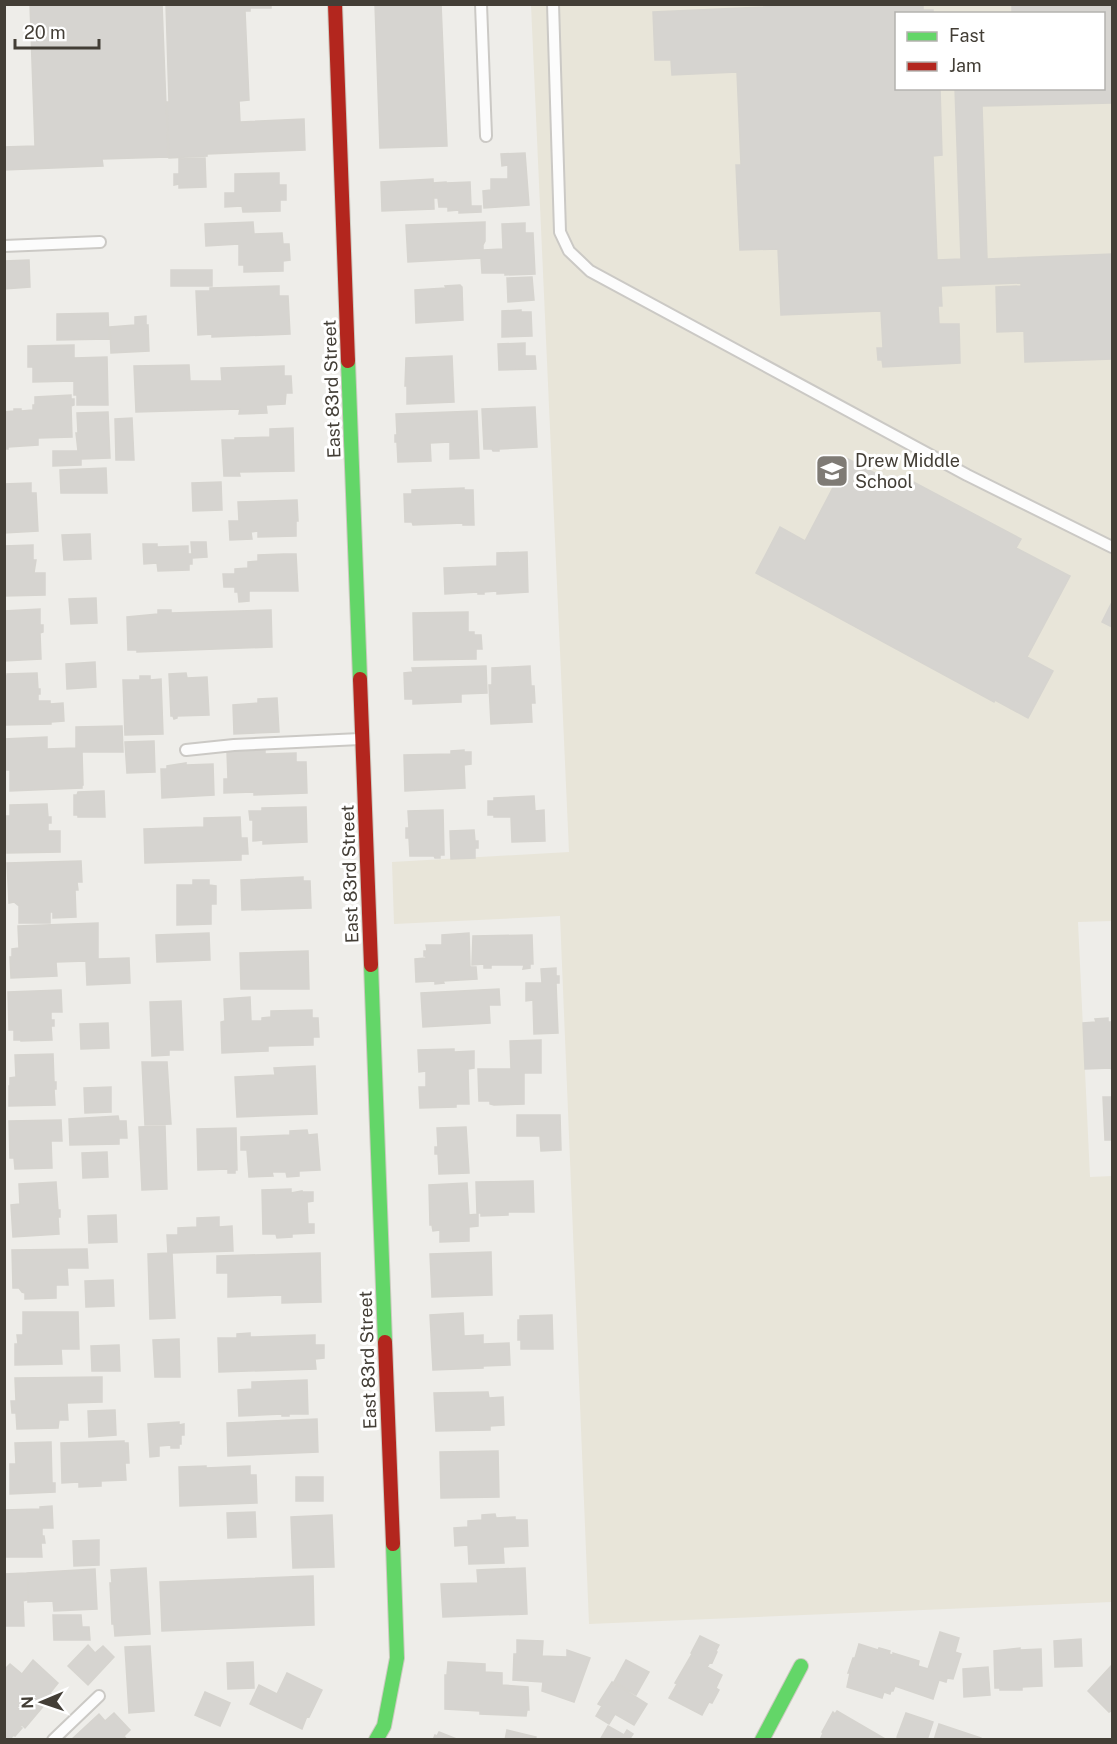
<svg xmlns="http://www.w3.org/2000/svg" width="1117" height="1744" viewBox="0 0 1117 1744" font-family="'Public Sans',sans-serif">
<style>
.education{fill:#e8e5d9;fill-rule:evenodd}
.building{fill:#d6d4d0;stroke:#d6d4cf;stroke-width:1.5}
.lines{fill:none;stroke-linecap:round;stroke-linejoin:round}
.lane-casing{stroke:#cbc9c5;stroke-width:14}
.fast-casing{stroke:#cccac0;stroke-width:16}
.jam-casing{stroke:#cccac0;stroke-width:16}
.lane{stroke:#fcfcfc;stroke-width:10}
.fast{stroke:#63d668;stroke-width:14}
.jam{stroke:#b3261e;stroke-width:14}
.labels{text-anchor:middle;stroke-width:6;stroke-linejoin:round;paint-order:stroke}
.street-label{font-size:18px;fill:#433e36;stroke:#fff}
.poi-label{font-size:18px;fill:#433e36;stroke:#fff;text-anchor:start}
</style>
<rect width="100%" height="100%" fill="#eeede9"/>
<!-- education -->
<path class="education" d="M531 5H1112V921L1078 922 1090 1177 1112 1176V1602L589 1624 560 916 394 924 392 862 569 852ZM896 14H1104V88H896Z"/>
<!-- building -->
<path class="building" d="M30 4H162L168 157 102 159 103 166 4 170V147L35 146Z
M166 4H271V8H250V11H245L249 100 239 101 240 122 304 119 305 150 207 154V156L169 158 167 102H169Z
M375 4H441L447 146 380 148Z
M831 4H923V10H933V14H896V88H940L942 155 933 156 937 260 961 259 955 88H1104V14H1012V4H1112V103L982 106 987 259 1112 254V359L1025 362 1024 331 997 332 996 287 1021 286V283L941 286 942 306H938L939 324H959L960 363 883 367 882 360H878L877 348H883L881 311 781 315 778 249 740 250 736 165H741L737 72 672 75 671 60H655L653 12Z
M525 153 529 205 484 208 483 191 491 190V179H508V165L502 166 501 154Z
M205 158 206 187 179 188V184L174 185V174H179V159Z
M279 173V185H286V200H280V211L243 212 242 206 225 207V193H235V174Z
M433 179 434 209 382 211 381 182Z
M446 182V183L470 182 471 206H481V212L459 213V210L448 211V207H439L438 198H434L433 183Z
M253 222 254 234 282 233 283 244H289L290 260 283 261V271L244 272V265H239V244L206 246 205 224Z
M485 222V241L483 245V250L503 249 502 224 525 223V233H533L535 274 505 275V273H482L481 258 408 262 406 225Z
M29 260 30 287 4 289V261Z
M171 270H212V286H171Z
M532 277 534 300 508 302 507 278Z
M460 285 462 287 463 320 416 323 415 290 446 288 445 286Z
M279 286V296H288L290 334 212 337V334L198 335 196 291H210V288Z
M521 310V312H531L532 336 502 337V311Z
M108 313 109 339 57 340V314Z
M146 316V325H148L149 351 111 353 110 327 135 325V317Z
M525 343V356H535L536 369 499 370 498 344Z
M74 345V358L107 357 108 405H77V395H74V381L33 382V367H28V346Z
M452 356 454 402 407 404V386H405L406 358Z
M189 365 190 381H222L221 368 284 366V376H291L292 393H286L285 404 266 405 267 413 239 414 240 409 136 412 134 366Z
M71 395V399H74V405L71 406 72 437 38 438V445L8 447V449H4V412L14 411V409H21V411L33 410V405H35V397Z
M535 407 537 447 499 449V451H493L492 449H484L482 409Z
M477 411 479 458 450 459V442L430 443 431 461 398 462 397 442H395V435H397L396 414Z
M108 412 110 458 81 459V465L53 466V451H78L76 433H78L77 413Z
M132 418 134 460H116L115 419Z
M293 428 294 471 239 472 240 476H224L222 440H235V438L270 437V429Z
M848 459 901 487 906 478 1021 539 1016 548 1070 576 1027 657 1053 671 1028 718 995 700 994 702 756 573 780 527 805 541Z
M106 468 107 493H61L60 470Z
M221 482 222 510 193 511 192 483Z
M31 483V493H36L38 531 4 533V484Z
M464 488V490H473L474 525H463V523L413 525 412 522H405L404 494H412V490Z
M297 500 298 521H296V536L258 537V531L251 532 252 539 230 540 229 521H239L238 502Z
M90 534 91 559 64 560 62 535Z
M191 542H206L207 557 192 558V564H189V570L158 571 157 563 144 564 143 544H157V547L188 546V554H192Z
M33 545V560H36L34 573H45V595L4 596V546Z
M527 552 528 592 497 594V591L484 592V594H478V592L445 594 444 568 497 566V553Z
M284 554H296L298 591H249V601L239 602 238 592H235V587H224L223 574H235V569L248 568V562L258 561V555Z
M96 598 97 623 71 624 69 599Z
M1112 602V627L1102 622Z
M40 609V625H43V632L40 633 41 659 4 661V611Z
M158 610H171V613L271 610 272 647 137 652V650H128L127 617 158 614Z
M468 612V632H474V635H481L482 649H476V659L414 660 413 613Z
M95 662 96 687 67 689 66 664Z
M486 666 487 693 461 694V702L413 704V699H405L404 673 413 672 412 668Z
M530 666 531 686H534L535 703H531L532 722 491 724 489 685H492V668Z
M37 673 38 689H40V694H38V701H50V704L63 703 64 721 51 722V724L4 725V676H7V674Z
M186 673 187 678 207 677 209 715 177 716V718L174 719 173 716H171L169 674Z
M140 676H150V680L161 679 163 734 125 735 123 680H140Z
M277 698 279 732 234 734 233 705 258 703V699Z
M122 726 123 752H82L83 785H82V788L10 791V770H4V739L47 737V749L76 748V727Z
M154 741 155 772 127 773 125 742Z
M265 750V754L296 753V762H306L307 793 254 795V792L224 793V779H228L227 751Z
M464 750V752H471V764L464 765 465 788 405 791 404 755 451 754V751Z
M186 763V765L213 764 214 795 162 798 161 769H167V766Z
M104 791 105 817H78V815H74V795H77L78 792Z
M534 796 535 811 544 810 545 841 512 842 511 817H494V815H488V801H494V798Z
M47 804 48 817H51V823H48V831H60V852L7 853 6 816H10V805Z
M306 807 307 842 263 844V840L253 841V820H250L249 811H262V808Z
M443 810 444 855H440V858H435L434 856H410L409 838H406V828H409L408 811Z
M240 817 241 838H247L248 854H241V860L145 863 144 829 204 827V818Z
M474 830 475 841H478V848H475V858L451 859 450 831Z
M81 861 82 882H77L78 890H75L76 917 53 918V912H50V923H19V906L14 902 9 903 7 863Z
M303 877V881H310L311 908 242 910 241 880Z
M193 880H209V885L216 886V904H211V924L177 925V885H193Z
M98 923V959L129 958 130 983 87 985 86 961 56 962 57 976 11 978 10 957H12V949L19 948 18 926Z
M209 933 210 960 157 962 156 935Z
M469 933 470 967H476L477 979 443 981 444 983 435 984V981L416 982 415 959 426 958V956H424V951H427L426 945H442V935Z
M532 935 533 964H530V968L523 969 524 965H491V968H484V964L472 965 473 936Z
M308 951 309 989H241L240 953Z
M556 968V976H559V983H556L558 1033 534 1034 533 1000 526 1001V983H542L541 969Z
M499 989 500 1005H489L490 1023 423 1027 421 993Z
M61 990 62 1012H51V1020H54V1026H51L52 1040 21 1041V1040H14V1030H9L8 992Z
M250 997 251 1021H262V1018L271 1017V1011L312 1010V1018H318L319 1037H313V1045L268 1046V1051L222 1053 221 1022 225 1021 224 999Z
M181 1001 183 1050H169V1055L152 1056 150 1002Z
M1108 1018V1022H1112V1071L1111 1068 1085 1069 1083 1023 1096 1022 1095 1019Z
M108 1023 109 1048 81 1049 80 1024Z
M541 1040V1073H524V1104L494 1105 490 1104V1101H479L478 1069H511L510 1041Z
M454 1049V1052L474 1051V1068L468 1069 469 1104H456V1107L420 1108 419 1087H426V1071L419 1072 418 1050Z
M53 1054 54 1082H56V1089H54L55 1105 9 1106V1086H10V1078L16 1077 15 1055Z
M142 1062H167L171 1124 145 1125Z
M315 1066 317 1114 237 1117 235 1077 275 1075 274 1068Z
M111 1087V1112L85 1113 84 1088Z
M1103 1097H1112V1140H1105Z
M517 1115H560L561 1150 541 1151 540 1136H517Z
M118 1116 119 1121H126L127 1138H119V1144L70 1145 69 1119Z
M61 1120 62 1141H51L52 1168 15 1169 14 1158H10L9 1121Z
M165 1126 167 1189 142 1190 139 1127Z
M466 1127 469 1173 439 1174 438 1154H435V1147H438L437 1128Z
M236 1128 237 1170H235V1173H228V1169L198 1170 197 1129Z
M307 1130 308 1135 317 1134 320 1170 299 1171V1176L287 1177 286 1172H272L273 1176 249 1177 247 1150H241V1137L290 1135V1131Z
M107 1152 108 1177 83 1178 82 1153Z
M533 1181 534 1212H508V1215L481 1216V1213H477L476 1182Z
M56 1182 58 1210H60V1217H58L59 1234 13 1237 11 1205 20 1204 19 1184Z
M467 1183 469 1215 478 1214V1226L469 1227V1241L440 1242V1230L433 1231 432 1225H430L429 1185Z
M291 1189V1193L302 1191V1192H313V1201L307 1202 308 1224H314V1233L292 1234V1237L277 1238 276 1234H263L262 1190Z
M116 1215 117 1242 89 1243 88 1216Z
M219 1217V1227L232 1226 233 1251 172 1253 175 1318 150 1319 148 1254 168 1253 167 1235H178V1228L197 1227V1218Z
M87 1249 88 1268H67L68 1285H56V1298L25 1299V1293L22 1292 19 1288H13L12 1250Z
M491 1252 492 1295 432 1297 430 1254Z
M320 1253 321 1302 282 1303V1295L228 1297V1273H217V1256Z
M113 1280 114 1306 86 1307 85 1281Z
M23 1312H78L79 1349H61L62 1364 15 1365V1344H18L17 1335H23Z
M463 1313 464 1336 483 1335V1344L509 1343 510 1365 483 1366V1368L433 1370 430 1315Z
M552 1315 553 1349H521V1340H518V1320H520V1316Z
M250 1333V1337L315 1335V1345H324V1358L315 1359 316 1369 219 1372 218 1338H237V1334Z
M179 1339 180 1377H155L153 1340Z
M119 1345 120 1371H92L91 1346Z
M102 1377V1402L67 1403 68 1420H59L58 1428 17 1429 16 1413H12L11 1401H16L15 1378Z
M307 1380 308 1414H289V1416H282V1414L239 1416 238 1390 252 1389V1382Z
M488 1392 489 1398 503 1397 504 1425 490 1426V1430L436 1431 434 1393Z
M115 1410 116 1435 89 1437 88 1411Z
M317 1419 318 1452 228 1456 227 1423Z
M179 1422V1425L184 1424V1435H181V1444H179V1448H171V1445L159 1446V1456L150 1457 148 1424Z
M124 1441V1443H128L129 1463H125L126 1480 101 1481V1486L79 1487V1482L62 1483 61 1443Z
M51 1442 52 1483H55V1492L10 1494V1464H16L15 1443Z
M498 1451 499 1497 441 1498 440 1452Z
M206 1466V1468L250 1466V1475H256L257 1503 180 1506 179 1467Z
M296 1477H323V1501H296Z
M52 1506 53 1528H42V1536H44L45 1543H41L42 1557H5L4 1510 40 1509V1507Z
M255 1512 256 1537 228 1538 227 1513Z
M495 1514 496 1518 515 1517V1520H527L528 1546 503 1547 504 1563 469 1564 468 1545 455 1546 454 1528 468 1527V1521L482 1520V1515Z
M332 1515 334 1567 293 1568 291 1517Z
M99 1540V1565L74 1566 73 1541Z
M146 1568 150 1634 115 1636 114 1624H112L110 1583H112L111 1570Z
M525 1568 527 1614 443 1617 441 1584 478 1583 477 1570Z
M95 1569 97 1609 54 1611 53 1601 28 1602 27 1573Z
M27 1573V1600L23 1601 24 1626H4V1574Z
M313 1576 314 1625 162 1631 160 1582Z
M53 1615H81L82 1627H89L90 1640H54Z
M940 1632 959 1638 955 1652 961 1654 953 1679 947 1678 946 1682 939 1680 933 1699 895 1686 893 1691H891L890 1694 884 1692 882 1698 847 1687 850 1673H848L853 1658H855L859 1644 878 1650 879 1648 890 1651 889 1654 893 1655V1653L919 1661 918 1666 928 1669Z
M700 1636 719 1645 716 1651 717 1652 712 1663 710 1662 707 1667 722 1675 716 1688 719 1690 712 1703 709 1702 702 1715 669 1698 677 1684 675 1683 692 1654 691 1653Z
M1081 1639 1082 1666 1055 1667 1054 1641Z
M517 1640 543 1641 542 1656 567 1657V1650L590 1658 574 1702 542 1691 543 1682 513 1680 514 1654H517Z
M88 1645 95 1653 103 1646 114 1657 88 1685 68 1666Z
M150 1646 154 1711 129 1713 125 1647Z
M1020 1648V1650L1041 1649 1042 1686 1022 1687V1690H1000V1688H995L994 1651Z
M33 1660 58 1683 50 1693 57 1698 50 1707 46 1703 25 1728 22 1725 20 1727 22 1728 15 1736 13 1735 10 1740H6L4 1738V1670L10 1664 22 1674Z
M626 1660 649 1672 636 1695 614 1682Z
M253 1662 254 1688 228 1689 227 1663Z
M448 1662 485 1664V1672L502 1673V1685L528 1687 529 1710H527L526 1716 480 1714V1711L445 1709V1675H447Z
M1112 1665V1712L1111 1711 1109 1712 1088 1691Z
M988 1667 990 1695 964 1697 963 1669Z
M287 1673 322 1690 309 1717 307 1716 302 1729 250 1704 259 1685 277 1694Z
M612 1682 647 1704 634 1725 615 1714 609 1724 596 1716 602 1706 598 1704Z
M205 1692 230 1703 220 1726 195 1715Z
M837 1711 887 1740H820L823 1733 822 1732 833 1712 835 1714Z
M114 1713 130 1730 124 1736 127 1740H71L99 1714 105 1721Z
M906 1713 933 1722 927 1740H904L897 1737Z
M939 1724 981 1738V1740H934Z
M608 1726 624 1735 627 1730 633 1734 629 1740H600Z
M507 1730 536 1737 535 1740H505Z
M439 1732 459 1740H433L435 1735 437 1736Z"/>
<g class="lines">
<!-- lane casing -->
<g class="lane-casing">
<path id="lane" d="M481 4 486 136
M553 4 560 232 569 251 590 271 967 475 1112 547
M4 246 100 242
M186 750 234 745 360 739
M53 1740 99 1696"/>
</g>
<!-- fast casing -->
<g class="fast-casing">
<path id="fast" d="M348 361 360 679
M371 965 385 1342
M376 1740 384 1726 397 1658 393 1544
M762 1740 801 1666"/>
</g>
<!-- jam casing -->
<g class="jam-casing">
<path id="jam" d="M335 4 348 361
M360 679 371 965
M385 1342 393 1544"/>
</g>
<!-- lane -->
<use href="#lane" class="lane"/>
<!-- fast -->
<use href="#fast" class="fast"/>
<!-- jam -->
<use href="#jam" class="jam"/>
</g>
<!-- icons -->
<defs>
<g id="school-square" transform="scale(1.725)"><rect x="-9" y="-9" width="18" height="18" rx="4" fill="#7f7b75" stroke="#fff"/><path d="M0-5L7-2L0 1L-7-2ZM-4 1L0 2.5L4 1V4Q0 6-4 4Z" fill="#fff"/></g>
</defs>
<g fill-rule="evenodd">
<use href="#school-square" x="832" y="471"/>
</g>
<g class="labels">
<!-- street labels -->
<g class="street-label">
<text transform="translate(332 389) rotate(-92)" y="6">East 83rd Street</text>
<text transform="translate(350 874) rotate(-92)" y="6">East 83rd Street</text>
<text transform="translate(368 1360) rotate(-92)" y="6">East 83rd Street</text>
</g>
<!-- poi labels -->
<g class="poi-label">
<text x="855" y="467">Drew Middle<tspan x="855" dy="21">School</tspan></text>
</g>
</g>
<!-- border -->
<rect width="1117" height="1744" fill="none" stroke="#433e36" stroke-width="12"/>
<!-- legend -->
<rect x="895" y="12" width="210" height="78" fill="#ffffff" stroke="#b4b2af" stroke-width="1.5"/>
<rect x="907" y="32" width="30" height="9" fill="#63d668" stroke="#b4b2af" stroke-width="1.5"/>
<text x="949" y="42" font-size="18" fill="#433e36">Fast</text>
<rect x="907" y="62" width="30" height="9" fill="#b3261e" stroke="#b4b2af" stroke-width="1.5"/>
<text x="949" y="72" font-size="18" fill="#433e36">Jam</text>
<!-- north arrow -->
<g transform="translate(42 1702) rotate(268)" stroke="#ffffff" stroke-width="4.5" paint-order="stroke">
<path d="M0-4.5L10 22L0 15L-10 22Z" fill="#433e36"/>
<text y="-9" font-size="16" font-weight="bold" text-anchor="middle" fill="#433e36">N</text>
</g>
<!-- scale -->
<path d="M15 39v9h84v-9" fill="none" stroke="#433e36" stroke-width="3"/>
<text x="24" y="39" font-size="18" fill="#433e36" stroke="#ffffff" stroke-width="4.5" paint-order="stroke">20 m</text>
</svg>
